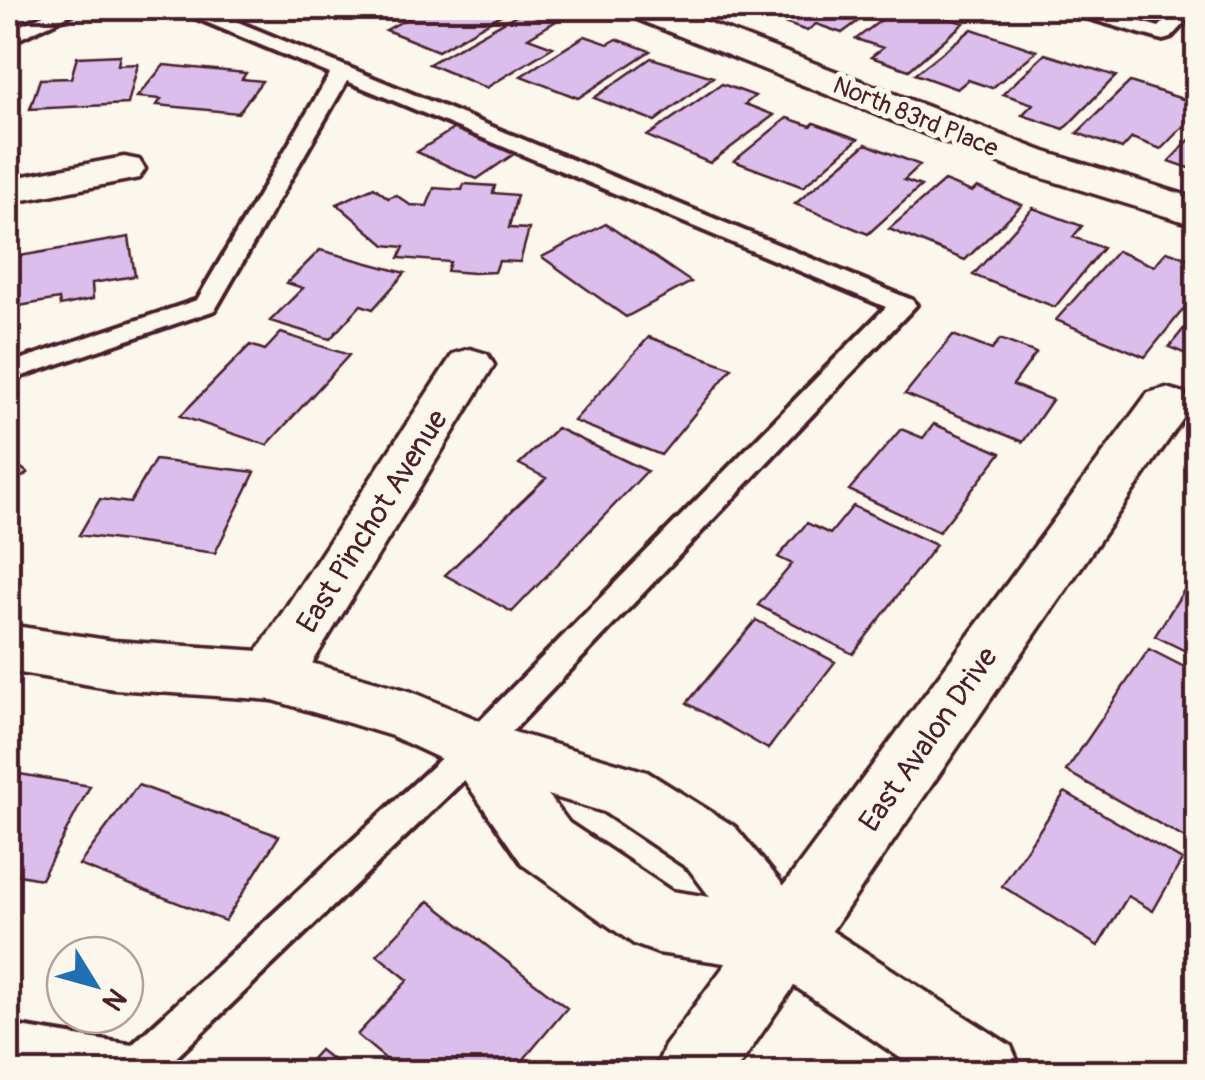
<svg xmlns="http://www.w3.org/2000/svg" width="1205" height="1080" viewBox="0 0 1205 1080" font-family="Pangolin,sans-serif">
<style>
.building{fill:#dbbeeb;stroke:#4a1f2b;stroke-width:2.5}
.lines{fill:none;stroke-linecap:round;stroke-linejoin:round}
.lane-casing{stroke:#4a1f2b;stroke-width:8}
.street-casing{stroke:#4a1f2b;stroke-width:7}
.secondary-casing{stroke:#4a1f2b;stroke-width:7}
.lane{fill:#fbf7ec;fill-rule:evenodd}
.street{fill:#fbf7ec;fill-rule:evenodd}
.secondary{fill:#fbf7ec;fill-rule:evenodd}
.labels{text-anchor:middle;stroke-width:10;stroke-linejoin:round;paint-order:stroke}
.far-street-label{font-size:25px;fill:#4a1f2b;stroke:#fbf7ec}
.street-label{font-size:30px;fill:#4a1f2b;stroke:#fbf7ec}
</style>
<rect width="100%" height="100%" fill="#fbf7ec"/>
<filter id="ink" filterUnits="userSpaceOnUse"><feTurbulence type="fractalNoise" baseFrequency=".01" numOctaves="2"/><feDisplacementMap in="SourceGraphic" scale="20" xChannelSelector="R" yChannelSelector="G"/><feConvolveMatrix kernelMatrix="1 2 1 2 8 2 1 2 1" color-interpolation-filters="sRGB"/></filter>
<g filter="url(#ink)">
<!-- building -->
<path class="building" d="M427 8H513L438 51 386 30Z
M790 8H876L842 33 816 24 807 31 773 19Z
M897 8H912L964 23 909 70 871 57 883 48 856 39Z
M1098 8H1138L1149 11 1139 20Z
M525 10 556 21 528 38 553 47 486 88 429 64Z
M972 29 1037 51 992 88 968 80 957 89 915 74Z
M585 36 608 44 617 39 650 51 578 98 521 76Z
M1045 54 1116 76 1064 129 1022 115 1033 104 1003 94Z
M120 55 118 65 138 64 128 104 30 109 40 79 71 78 77 57Z
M651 58 713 77 655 121 594 98Z
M164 65 246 73 242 79 262 81 238 113 157 105 161 99 137 97Z
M1130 82 1198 104V111L1161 149 1132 138 1122 149 1077 133Z
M722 84 755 96 745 104 774 115 710 163 647 136Z
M787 118 811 126 814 123 858 139 803 187 734 161Z
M455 128 514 154 477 179 417 152Z
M1198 131V171L1169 161Z
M866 144 920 165 904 180 921 186 868 234 795 204Z
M944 181 972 192 977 187 1022 205 965 260 889 229Z
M464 184 495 186 493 193 517 195 509 228 529 229 520 262 499 261 495 272 473 273 447 271 450 262 399 258 404 247 385 245 337 204 374 187 388 198 396 195 410 205 427 206 434 188 462 190Z
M1033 208 1082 226 1073 237 1103 248 1055 307 973 275Z
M606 224 691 282 626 317 542 257Z
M129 237 135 276 92 283 93 299 60 306 59 299 8 308V258Z
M320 250 405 273 373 309 361 305 330 339 270 321 303 288 287 283Z
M1117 251 1154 266 1167 251 1198 262V291L1145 357 1056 320Z
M1198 311V359L1169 347Z
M281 333 349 355 267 445 180 416 250 345 265 350Z
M953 335 992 350 1000 339 1036 353 1013 385 1052 400 1023 442 905 394Z
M649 337 732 368 661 455 574 421Z
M934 424 1001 453 939 532 849 490 901 429 923 438Z
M557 428 647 471 512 612 445 575 546 478 519 464Z
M8 458 28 473 8 486Z
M155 460 255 472 215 553 79 535 100 499 130 503Z
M853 506 936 545 853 654 758 605 792 564 778 557 807 523 830 534Z
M1198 568V657L1155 636Z
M756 620 835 662 768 749 687 703Z
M1149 649 1198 674V828L1190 841 1066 771Z
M8 772 90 786 41 879 8 873Z
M138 785 279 836 225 921 79 865Z
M1065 792 1182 860 1153 911 1128 896 1098 946 1002 886Z
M429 901 567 1008 513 1072H401L357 1035 408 980 377 955Z
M320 1050 348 1072H300Z"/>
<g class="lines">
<!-- lane casing -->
<g class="lane-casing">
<path id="lane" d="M59 8H84L8 44V31Z
M180 8H204L912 300 916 305 488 757 161 1072H55L8 1065V1025L132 1045 464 737 886 307 347 81 215 310 8 381V364L197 300 330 74 182 12Z
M1064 8H1093L1159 27 1178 8H1198L1170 38 1163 40 1067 12Z"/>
</g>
<!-- street casing -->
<g class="street-casing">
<path id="street" d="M621 8H670L1045 152 1198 199V226L1017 170 627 15Z
M124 157 139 160 145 169 139 178 8 203V179Z
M470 349 487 354 494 365 294 693 273 700 252 693 243 676 252 659 453 354Z
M1166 388 1184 393 1191 405 1184 417 735 1072H654L665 1046 1148 393Z"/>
</g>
<!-- secondary casing -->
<g class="secondary-casing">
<path id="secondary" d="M8 625 114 641 273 652 409 691 490 725 647 772 735 827 810 917 1011 1046 1022 1072H921L771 970 658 953 634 944 523 865 454 765 392 736 273 700 114 689 8 671ZM548 795 604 812 689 869 710 897 671 891 569 823Z"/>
</g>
<!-- lane -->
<use href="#lane" class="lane"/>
<!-- street -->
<use href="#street" class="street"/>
<!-- secondary -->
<use href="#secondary" class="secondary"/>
</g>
</g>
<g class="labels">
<!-- far-street labels -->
<g class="far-street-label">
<text transform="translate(916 116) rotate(22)" y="9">North 83rd Place</text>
</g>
<!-- street labels -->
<g class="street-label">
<text transform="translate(372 521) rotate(-58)" y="10">East Pinchot Avenue</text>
<text transform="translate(928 739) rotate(-55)" y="10">East Avalon Drive</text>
</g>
</g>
<!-- margin -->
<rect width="1205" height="1080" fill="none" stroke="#fbf7ec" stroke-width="40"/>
<rect x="20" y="20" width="1165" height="1040" fill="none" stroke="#4a1f2b" stroke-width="4" filter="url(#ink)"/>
<!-- north arrow -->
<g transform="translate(95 985) rotate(127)"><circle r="48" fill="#fbf7ec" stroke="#b4a19f" stroke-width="2.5"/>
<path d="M0-8L18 38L0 25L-18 38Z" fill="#1f6fb2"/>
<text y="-15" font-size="28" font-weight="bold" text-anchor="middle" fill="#4a1f2b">N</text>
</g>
</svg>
